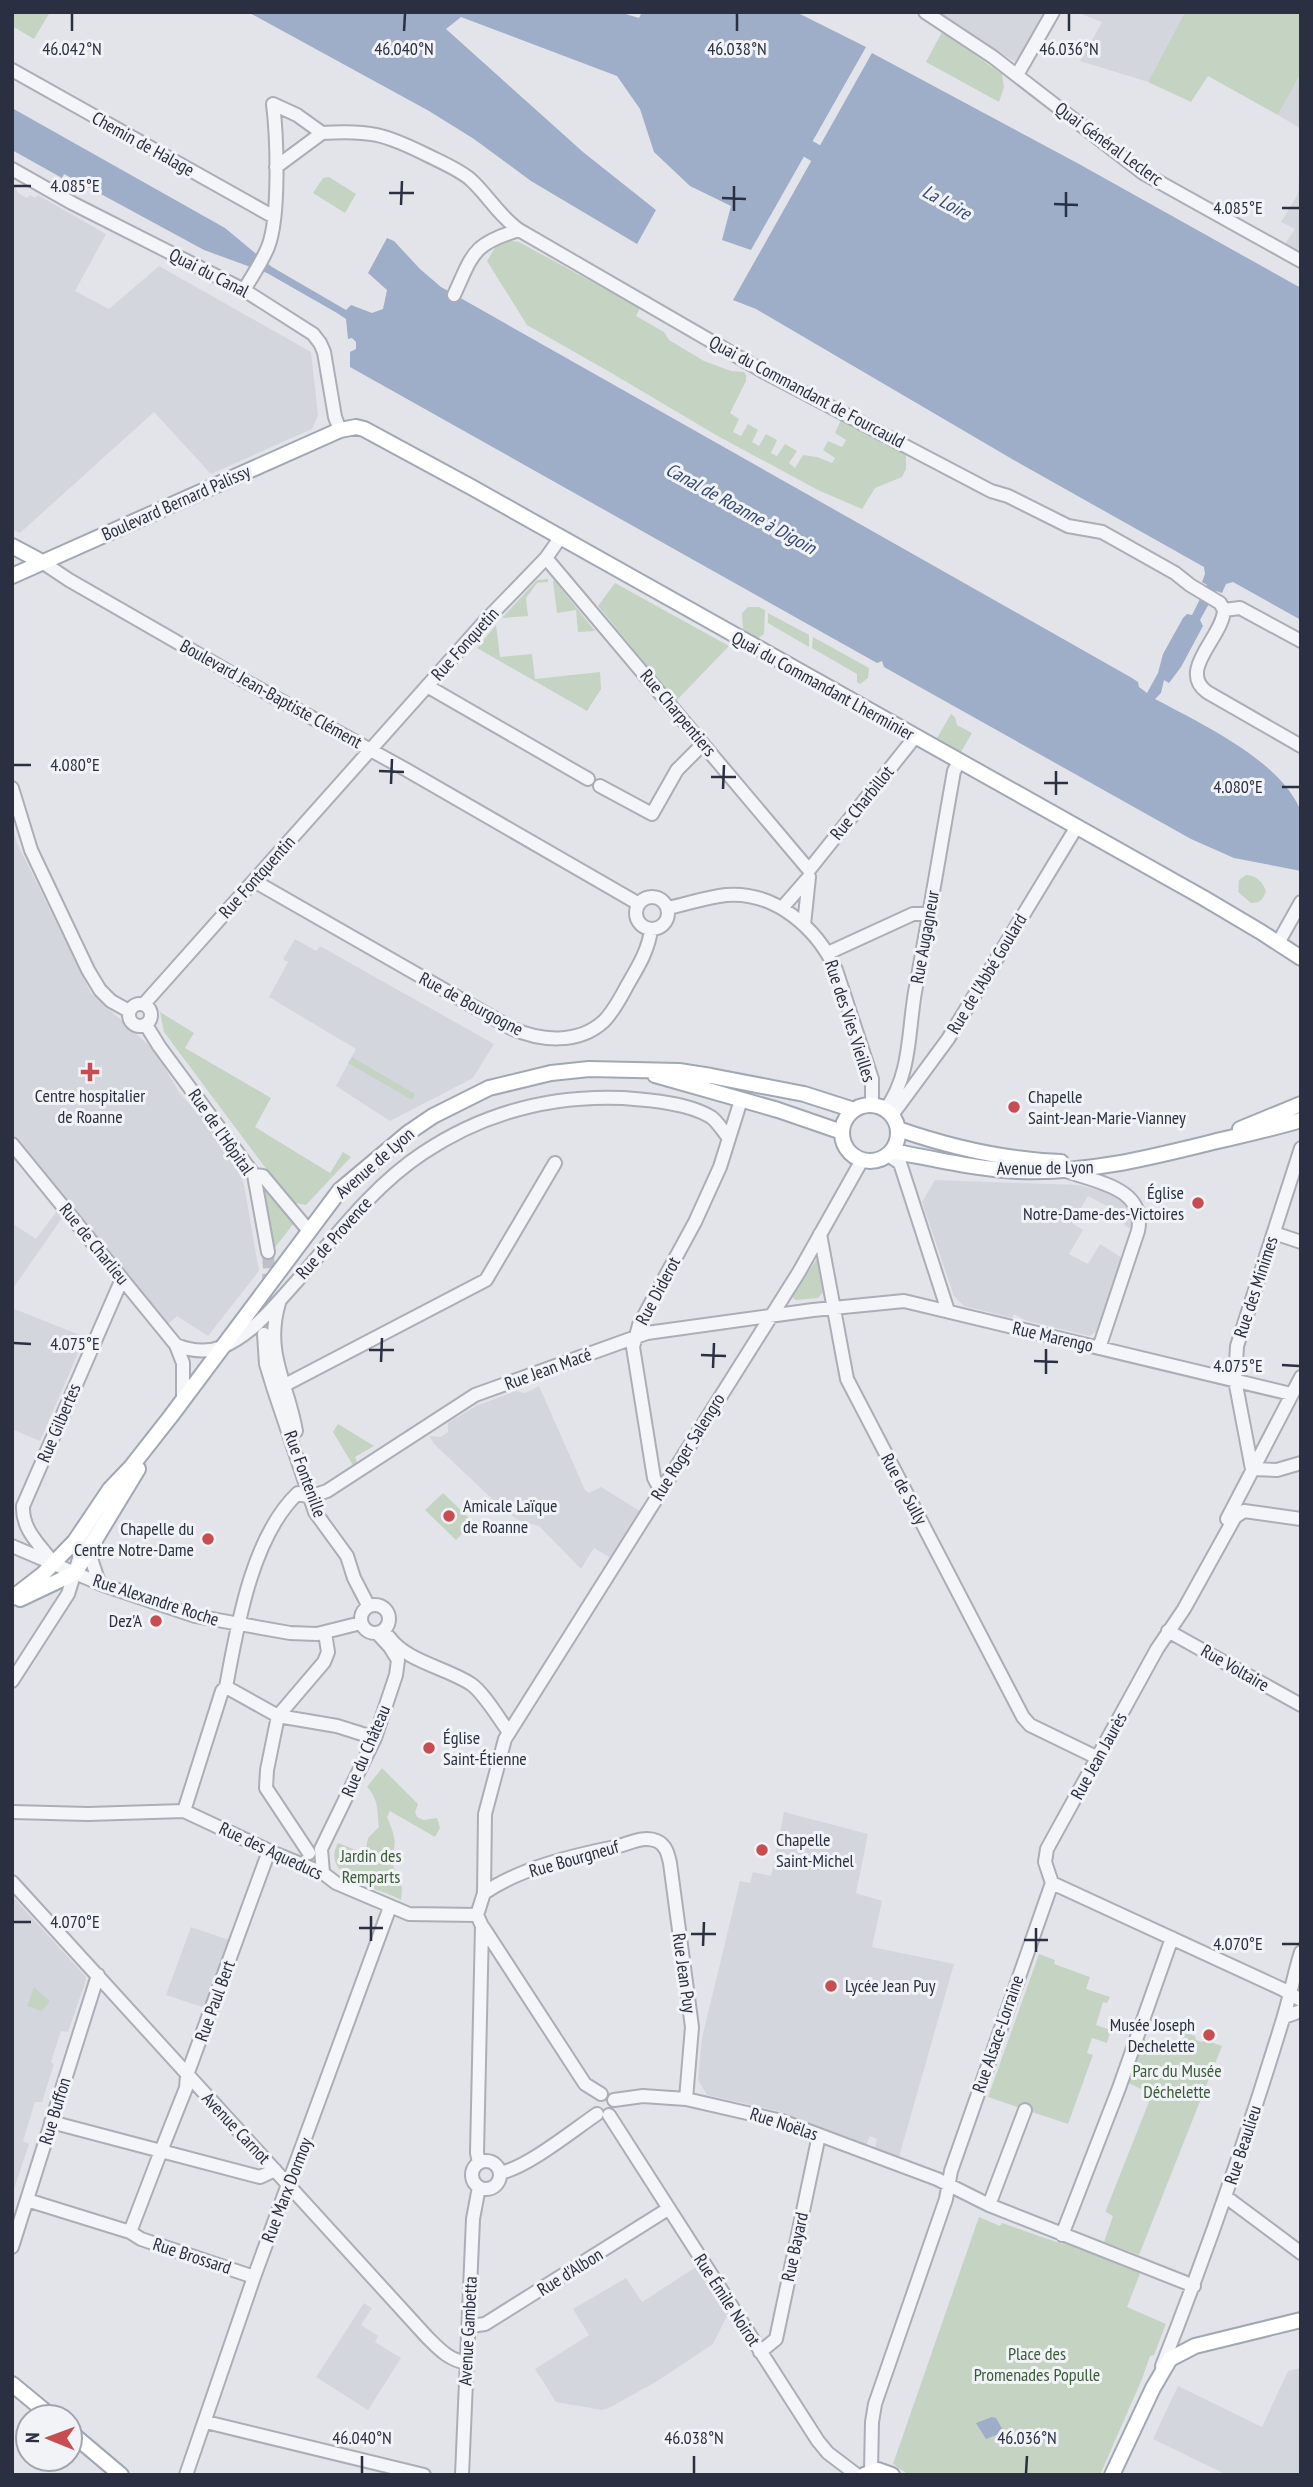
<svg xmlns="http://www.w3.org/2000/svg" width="1313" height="2487" viewBox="0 0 1313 2487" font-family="'PT Sans Narrow',sans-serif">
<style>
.built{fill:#d4d6de}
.green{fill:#c5d3c3}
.water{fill:#9eadc8}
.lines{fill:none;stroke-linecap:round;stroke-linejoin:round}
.river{stroke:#9eadc8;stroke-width:18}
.minor-tunnel{stroke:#bdc0c7;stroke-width:12;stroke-dasharray:12 6;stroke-linecap:butt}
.minor-casing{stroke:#abaeb7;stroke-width:16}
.major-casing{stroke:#a1a7b5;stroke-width:18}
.minor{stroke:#f4f5f8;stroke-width:12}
.major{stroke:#fff;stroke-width:14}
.ticks{fill:none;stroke:#2a3041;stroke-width:2.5}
.poi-dot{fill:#c84d50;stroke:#f1f3f7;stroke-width:2.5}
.labels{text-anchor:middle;stroke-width:6;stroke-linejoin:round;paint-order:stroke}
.street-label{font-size:18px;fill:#2a3041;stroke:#f1f3f7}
.poi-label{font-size:18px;fill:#2a3041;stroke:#f1f3f7;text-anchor:start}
.park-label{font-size:18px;fill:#3b5c38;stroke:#f1f3f7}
.water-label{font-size:19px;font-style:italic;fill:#364a73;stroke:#f1f3f7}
.ticks-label{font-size:18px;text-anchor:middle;fill:#2a3041;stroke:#f1f3f7;stroke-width:6;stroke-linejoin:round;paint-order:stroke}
</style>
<rect width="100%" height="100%" fill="#e2e4e9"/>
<!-- built -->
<path class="built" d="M934 12H1049L1020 65Z
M1076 12H1185L1148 82 1080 61 1102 22Z
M1301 73V129L1278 115Z
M1301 151V253L1285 244 1295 229 1281 222 1298 194Z
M12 180 18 193 27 198 30 195 35 198 38 195 106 234 75 291 109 309 159 266 311 352 318 415 312 429 211 474 154 412 20 533 12 529Z
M12 825 17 843 91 993 155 1051 179 1092 230 1150 238 1169 244 1185 259 1271 208 1336 177 1316 168 1324 12 1133Z
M295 939 316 951 320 946 494 1044 473 1078 390 1121 336 1086 356 1049 269 997 288 962 283 959Z
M935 1180 1078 1185 1110 1193 1130 1206 1134 1222 1132 1228H1129L1124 1225 1127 1218 1126 1216 1088 1196 1072 1223 1083 1230 1069 1254 1088 1264 1100 1244 1122 1258 1096 1332 1090 1336 1027 1321 1014 1314 1012 1318 964 1306 954 1296 922 1202Z
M57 1211 62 1218 12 1290V1223L36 1239Z
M12 1308 85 1337 40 1441 14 1430 12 1434Z
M539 1386 585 1490 589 1493 601 1487 640 1511 611 1558 594 1548 581 1569 539 1526 520 1521 506 1512 434 1444 429 1436 441 1437 448 1432V1423L476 1406 516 1391 525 1393Z
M784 1812 868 1834 856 1893 882 1901 872 1947 954 1964 899 2157 875 2148 877 2139 870 2136 866 2145 778 2111 707 2095 698 2080 702 2038 740 1881 750 1883 753 1872 771 1876Z
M12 1896 86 1977V1980L68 2032 61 2031 51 2062 54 2064 42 2102H35L23 2141 29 2144 12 2195Z
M191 1927 229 1940 205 2008 166 1995Z
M696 2267 727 2316 713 2344 659 2380 609 2408 602 2410 556 2402 535 2369 589 2335 573 2309 626 2278 642 2302Z
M364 2303 372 2308 361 2325 378 2336 375 2342 401 2358 368 2410 316 2377Z
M1301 2368V2475H1227L1153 2439 1178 2386 1262 2427 1288 2371Z"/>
<!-- green -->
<path class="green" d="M12 12H50L34 39 12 26Z
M1185 12H1301V73L1278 115 1208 76 1191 102 1148 82Z
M942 32 1002 74 1004 87 999 102 926 62Z
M329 177 356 194 345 213 313 193 323 178Z
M507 240 519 242 640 308 636 316 664 332 669 340 704 361 731 371 744 372 746 375V381L730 413 739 419 733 432 741 436 748 424 758 430 752 442 759 446 766 434 777 440 771 453 777 456 785 444 797 451 789 463 795 468 803 455 817 457 832 463 835 458 823 450 828 441 842 447 846 440 835 433 841 420 906 453V469L902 477 875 488 862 509 818 490 716 435 608 371 527 325 487 261 498 243Z
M548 579V582L537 583 526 598 528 616 502 618 537 580Z
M553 581H555L595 631 578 632 576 610 557 613Z
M615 583 729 646 676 701 598 606Z
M748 607H759L765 610 764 634 758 638 743 629 742 613Z
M768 613 809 635V647L768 623Z
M496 625 500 657 532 654 535 679 600 672 601 689 587 711 477 648Z
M813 637 869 668 868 678 860 684 857 682V674L812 648Z
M951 714 955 717 957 725 972 733 961 752 937 738Z
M1246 875C1257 876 1262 881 1266 891 1263 900 1260 903 1251 903L1238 892 1239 880Z
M160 1012 194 1033 185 1048 271 1098 255 1127 330 1173 343 1152 351 1157 306 1205 291 1202 164 1032Z
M352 1057 415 1094 412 1100 348 1063Z
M261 1179 294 1223 273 1250Z
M819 1259 823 1292 818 1298 796 1300 792 1297 816 1260Z
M338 1424 374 1446 355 1457 357 1462 354 1467 333 1432Z
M443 1493 473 1522 456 1540 425 1510Z
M382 1768 418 1804 415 1812 417 1817 423 1820 437 1818 440 1828 435 1837 390 1811 387 1817C393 1832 399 1843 390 1858L402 1888 401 1900C378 1887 319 1878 338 1843L358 1851 366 1848 368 1838 379 1827C377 1812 379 1799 367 1787Z
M1039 1954 1055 1960 1054 1964 1090 1977 1086 1989 1110 1997 1107 2003 1103 2002 1096 2025 1111 2030 1107 2043 1092 2038 1087 2053 1093 2055 1068 2124 988 2097Z
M34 1987 50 2001 42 2011 27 2006Z
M1183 2032 1195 2036 1196 2040 1202 2042 1205 2040 1222 2046 1139 2255 1104 2242 1113 2216 1106 2212V2210L1152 2094 1126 2082 1142 2038 1172 2054 1174 2052Z
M979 2217 1000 2226 1002 2223 1062 2244 1064 2242 1141 2271 1127 2307 1166 2324 1154 2355 1150 2356 1142 2379 1100 2475H909L893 2464Z"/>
<!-- water -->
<path class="water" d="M248 12H619L639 18 642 12 769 14 796 12 866 47 751 250 722 240 731 206 690 186 654 152 640 109 617 76 461 17 446 29 583 152 656 210 637 244 531 181 474 139 429 111Z
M872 53 1079 164 1301 288V620L1233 582 1226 584 1222 593 1216 591 1200 620 1203 626 1181 667 1169 683 1164 680 1161 693 1155 699C1200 723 1277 759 1299 807 1304 817 1301 857 1301 871L1234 858 1191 839 884 667 882 661 877 663 350 367V352L356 349V342L352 338 348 339 346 319 337 313 267 273 204 250 64 174 62 178 12 150V108L225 228 272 267 346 310 351 305 372 313 383 309 387 290 368 273 387 238 394 241 420 269 441 287 1132 678 1138 682 1139 687 1147 693 1158 673 1163 654 1183 618 1187 614 1192 615 1207 585 1202 582 1205 574 1204 567 1019 463 756 309 733 300Z
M992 2417 996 2418 1004 2432 986 2439 976 2423Z"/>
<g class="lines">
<!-- river -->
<path class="river" d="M788 137 836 165"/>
<!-- minor-tunnel -->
<path class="minor-tunnel" d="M264 1322 269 1269 268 1252"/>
<!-- minor casing -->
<g class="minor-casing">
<path id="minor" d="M925 12 993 57 1143 173 1301 261
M12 70 274 217
M1017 75 1053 12
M273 104 297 115 322 133
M322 133C370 130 385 134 427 155 441 162 458 169 470 179 488 195 497 214 519 230L766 373 991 491 1008 496 1068 526 1102 532 1175 573 1190 585 1220 603 1224 610
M276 167 322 133
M12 169 72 203 244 290 313 334 320 343 324 352 335 417 340 430
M244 290C252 276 262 262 268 247 280 217 277 136 273 104
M454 295C473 254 472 244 519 230
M546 558 809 870
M42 562 69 580 236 676 405 769 639 904
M1224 610C1223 637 1177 670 1207 692L1301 746
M1224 610 1240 608 1301 641
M427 686 588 779
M600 786 652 814 677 770 703 744
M12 788 31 850 88 970 100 990 111 1001 129 1011
M809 870 915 737
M254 881 511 1028C540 1041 578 1045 604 1021 614 1011 621 997 628 984 638 967 649 949 651 929
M636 913a16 16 0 1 1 32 0a16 16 0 1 1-32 0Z
M668 908C687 904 707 897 726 895 775 891 817 928 836 970L872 1079V1105
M782 908 809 877 804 925
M1278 943 1301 902
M828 953 913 914H930
M129 1015a11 11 0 1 1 22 0a11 11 0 1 1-22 0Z
M144 1004 486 620 546 558 560 538
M146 1025 159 1046 254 1175 268 1252
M886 1109C911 1074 908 1033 915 992 929 918 941 844 954 771L959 762
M892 1115 948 1039 1076 828
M12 1144 176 1345 183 1363V1401
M888 1155 900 1163 948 1311
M1066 1171C1096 1182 1147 1188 1138 1231L1099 1348
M254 1175 263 1176 309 1231
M1274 1233 1301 1242
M820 1234 847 1379 1023 1717 1030 1725 1098 1758
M279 1303C264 1353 288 1384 296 1431
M264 1334 266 1364 273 1387 315 1512 347 1556 354 1578 368 1605
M176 1345C191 1351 206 1353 222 1347 253 1334 275 1305 297 1281 336 1236 373 1186 423 1153 483 1113 551 1095 623 1098 649 1100 689 1103 711 1117 718 1122 722 1130 728 1137
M283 1386 486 1280 555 1163
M1252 1469 1235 1380 1237 1346 1301 1148
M1252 1469 1277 1470 1301 1463
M661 1491 654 1478 633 1347 639 1325 695 1222 720 1167 741 1100
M1227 1519 1301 1377
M12 1546 103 1585 195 1616 290 1633 317 1634 361 1623
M89 1552 99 1583
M51 1560C38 1543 22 1529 23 1506L122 1279
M361 1619a14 14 0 1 1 28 0a14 14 0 1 1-28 0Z
M1168 1631 1301 1705
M389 1637C407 1662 445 1667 471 1684 484 1693 499 1719 509 1732
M12 1681 68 1594 83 1546 111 1501
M226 1687 278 1716 337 1726 375 1738
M184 1811 222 1691 226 1687C237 1627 252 1536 298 1493L309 1497 327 1491 475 1395 647 1333 813 1310 904 1301 1291 1394
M12 1812 88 1814 184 1811 276 1854 323 1873 336 1883 409 1914 477 1915
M269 1851 187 2075 186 2088 161 2151 260 2177 275 2170
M309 1853 266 1788 267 1770 278 1716 324 1662 328 1652 325 1633
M323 1873 321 1849 375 1738 396 1675 398 1660 390 1647 377 1633
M12 1882 427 2337C440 2350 449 2360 467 2363
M1052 1883 1045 1862 1047 1849 1157 1649 1184 1609 1235 1517 1244 1511 1301 1519
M1052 1883 1282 1989 1301 2000
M484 1893C521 1868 571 1856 615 1847 629 1844 643 1835 657 1841 666 1845 668 1854 670 1863L692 2027 686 2099
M477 1915 484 1893 485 1814 505 1739 799 1272 862 1160
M477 1915 482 1926 477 2153 479 2163
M483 1927 585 2084 601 2094
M1284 2017 1301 2011
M614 2100 643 2096 686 2099 782 2121 937 2179 989 2205 1194 2286
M609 2115 818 2441 828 2453 857 2475
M51 2122 161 2151 130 2232
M472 2175a14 14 0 1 1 28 0a14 14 0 1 1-28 0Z
M500 2173C528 2167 572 2131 597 2114
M1226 2197 1301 2253
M27 2200 130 2232 141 2239 254 2277
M989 2205 1025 2110
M1062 2235 1119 2088 1172 1938
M12 2247 98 1975
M470 2326 485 2324 668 2209
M760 2352 776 2339 819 2135
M1162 2366C1207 2252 1247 2137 1283 2019 1290 1997 1294 1974 1301 1952
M206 2422 424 2475
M871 2471 872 2422 875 2404 946 2199 951 2171 1052 1883
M186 2475 254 2277 390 1907
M462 2475 473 2219 479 2187"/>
</g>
<!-- major casing -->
<g class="major-casing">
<path id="major" d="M12 546 42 562
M12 576 340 430 356 427 364 429 473 488 1202 897 1261 932 1301 958
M655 1075 778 1110 842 1132
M842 1133a28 28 0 1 1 56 0a28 28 0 1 1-56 0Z
M898 1129C950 1147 1006 1160 1061 1162
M1240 1129 1301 1104
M892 1151C934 1159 976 1169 1018 1171 1086 1174 1148 1158 1213 1142 1242 1135 1272 1129 1301 1120
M12 1598 43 1574 75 1541 110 1489 131 1467 171 1416 340 1190 408 1133 433 1116 489 1088 551 1073 589 1069 679 1071 711 1076 804 1094 854 1110
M20 1599 75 1573 138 1469
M12 2384 52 2417
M70 2432 121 2475
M864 2475 878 2470 892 2475
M1112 2475 1153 2388 1170 2359 1195 2346 1301 2320"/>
</g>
<!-- minor -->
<use href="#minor" class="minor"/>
<!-- major -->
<use href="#major" class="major"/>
</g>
<!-- ticks -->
<path class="ticks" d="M72 31V14M404 31 405 14M737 31V14M1069 31V14M14 186H31M389 193H414M722 198 746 199M1054 204 1078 205M401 205 402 181M1282 208H1299M734 211V186M1066 217V192M14 765H31M379 771 404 772M711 777H736M1044 783H1068M391 784 392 759M1282 787H1299M723 789 724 765M1056 795V771M14 1343 31 1344M369 1350H394M701 1355 726 1356M1034 1361 1058 1362M381 1362 382 1338M1282 1365 1299 1366M713 1368 714 1343M1046 1374V1349M14 1922H31M359 1928H383M691 1934H716M1024 1940H1048M371 1941V1916M1282 1944H1299M703 1946 704 1922M1036 1952V1928M362 2473V2456M694 2473V2456M1026 2473 1027 2456"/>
<!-- markers -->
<g class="poi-dot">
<path d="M86.5 1061.5h7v7h7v7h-7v7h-7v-7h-7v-7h7z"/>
<circle cx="1014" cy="1107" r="7"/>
<circle cx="1198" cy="1203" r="7"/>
<circle cx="449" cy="1516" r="7"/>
<circle cx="208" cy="1539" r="7"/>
<circle cx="156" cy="1621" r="7"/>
<circle cx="429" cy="1748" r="7"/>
<circle cx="762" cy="1850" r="7"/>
<circle cx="831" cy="1986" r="7"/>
<circle cx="1209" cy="2035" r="7"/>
</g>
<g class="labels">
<!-- street labels -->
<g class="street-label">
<text transform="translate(143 144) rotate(29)" y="6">Chemin de Halage</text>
<text transform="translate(1109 144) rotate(36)" y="6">Quai Général Leclerc</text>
<text transform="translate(209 273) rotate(27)" y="6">Quai du Canal</text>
<text transform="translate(807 392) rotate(28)" y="6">Quai du Commandant de Fourcauld</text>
<text transform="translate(176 503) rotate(-24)" y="6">Boulevard Bernard Palissy</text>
<text transform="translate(465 644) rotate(-48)" y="6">Rue Fonquetin</text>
<text transform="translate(823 686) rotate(29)" y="6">Quai du Commandant Lherminier</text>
<text transform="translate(271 694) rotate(29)" y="6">Boulevard Jean-Baptiste Clément</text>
<text transform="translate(678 713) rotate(50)" y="6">Rue Charpentiers</text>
<text transform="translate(862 803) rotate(-51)" y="6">Rue Charbillot</text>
<text transform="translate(257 877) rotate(-48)" y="6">Rue Fontquentin</text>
<text transform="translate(925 937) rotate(-80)" y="6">Rue Augagneur</text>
<text transform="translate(987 974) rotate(-59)" y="6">Rue de l'Abbé Goulard</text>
<text transform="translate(471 1004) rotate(28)" y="6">Rue de Bourgogne</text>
<text transform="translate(850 1021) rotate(72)" y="6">Rue des Vies Vieilles</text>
<text transform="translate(221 1132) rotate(55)" y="6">Rue de l'Hôpital</text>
<text transform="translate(375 1163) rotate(-41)" y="6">Avenue de Lyon</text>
<text transform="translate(1045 1168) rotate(-1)" y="6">Avenue de Lyon</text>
<text transform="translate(334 1238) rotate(-48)" y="6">Rue de Provence</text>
<text transform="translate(94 1244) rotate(51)" y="6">Rue de Charlieu</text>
<text transform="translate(1256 1287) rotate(-72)" y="6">Rue des Minimes</text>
<text transform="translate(658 1291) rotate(-62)" y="6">Rue Diderot</text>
<text transform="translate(1053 1337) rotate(13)" y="6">Rue Marengo</text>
<text transform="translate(548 1369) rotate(-20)" y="6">Rue Jean Macé</text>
<text transform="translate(59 1423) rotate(-67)" y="6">Rue Gilbertes</text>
<text transform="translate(688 1447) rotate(-58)" y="6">Rue Roger Salengro</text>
<text transform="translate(305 1474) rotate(70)" y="6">Rue Fontenille</text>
<text transform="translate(904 1489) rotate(62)" y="6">Rue de Sully</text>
<text transform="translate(156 1600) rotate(18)" y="6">Rue Alexandre Roche</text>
<text transform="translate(1235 1668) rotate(30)" y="6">Rue Voltaire</text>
<text transform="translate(366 1751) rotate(-67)" y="6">Rue du Château</text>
<text transform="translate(1099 1756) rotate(-61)" y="6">Rue Jean Jaurès</text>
<text transform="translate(271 1851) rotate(25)" y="6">Rue des Aqueducs</text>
<text transform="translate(574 1859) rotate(-16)" y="6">Rue Bourgneuf</text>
<text transform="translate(684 1973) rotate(82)" y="6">Rue Jean Puy</text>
<text transform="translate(215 2001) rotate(-70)" y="6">Rue Paul Bert</text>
<text transform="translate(998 2034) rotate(-71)" y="6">Rue Alsace-Lorraine</text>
<text transform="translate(55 2111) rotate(-73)" y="6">Rue Buffon</text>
<text transform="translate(784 2124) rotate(18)" y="6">Rue Noëlas</text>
<text transform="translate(236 2128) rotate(47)" y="6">Avenue Carnot</text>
<text transform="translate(1243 2145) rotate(-72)" y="6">Rue Beaulieu</text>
<text transform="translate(287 2190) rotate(-69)" y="6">Rue Marx Dormoy</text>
<text transform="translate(795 2247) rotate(-78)" y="6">Rue Bayard</text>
<text transform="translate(192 2256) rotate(18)" y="6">Rue Brossard</text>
<text transform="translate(570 2272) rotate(-32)" y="6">Rue d'Albon</text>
<text transform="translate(727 2300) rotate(57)" y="6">Rue Émile Noirot</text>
<text transform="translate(468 2331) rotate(-87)" y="6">Avenue Gambetta</text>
</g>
<!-- poi labels -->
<g class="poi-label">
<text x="90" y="1102" text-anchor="middle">Centre hospitalier<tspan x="90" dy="21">de Roanne</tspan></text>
<text x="1028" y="1103">Chapelle<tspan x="1028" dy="21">Saint-Jean-Marie-Vianney</tspan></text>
<text x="1184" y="1199" text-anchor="end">Église<tspan x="1184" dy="21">Notre-Dame-des-Victoires</tspan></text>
<text x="463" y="1512">Amicale Laïque<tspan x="463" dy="21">de Roanne</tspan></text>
<text x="194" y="1535" text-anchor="end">Chapelle du<tspan x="194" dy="21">Centre Notre-Dame</tspan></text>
<text x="142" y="1627" text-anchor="end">Dez'A</text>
<text x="443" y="1744">Église<tspan x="443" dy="21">Saint-Étienne</tspan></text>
<text x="776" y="1846">Chapelle<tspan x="776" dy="21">Saint-Michel</tspan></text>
<text x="845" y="1992">Lycée Jean Puy</text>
<text x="1195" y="2031" text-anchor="end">Musée Joseph<tspan x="1195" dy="21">Dechelette</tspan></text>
</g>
<!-- park labels -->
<g class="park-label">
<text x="371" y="1862">Jardin des<tspan x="371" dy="21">Remparts</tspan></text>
<text x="1177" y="2077">Parc du Musée<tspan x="1177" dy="21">Déchelette</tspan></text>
<text x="1037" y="2360">Place des<tspan x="1037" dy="21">Promenades Populle</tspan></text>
</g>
<!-- water labels -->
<g class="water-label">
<text transform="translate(947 202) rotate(29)" y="7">La Loire</text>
<text transform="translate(741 508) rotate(29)" y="7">Canal de Roanne à Digoin</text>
</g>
</g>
<g class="ticks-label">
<text x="72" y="55">46.042°N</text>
<text x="404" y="55">46.040°N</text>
<text x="737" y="55">46.038°N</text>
<text x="1069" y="55">46.036°N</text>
<text x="75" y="192">4.085°E</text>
<text x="1238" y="214">4.085°E</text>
<text x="75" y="771">4.080°E</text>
<text x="1238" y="793">4.080°E</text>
<text x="75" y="1350">4.075°E</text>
<text x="1238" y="1372">4.075°E</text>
<text x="75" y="1928">4.070°E</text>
<text x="1238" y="1950">4.070°E</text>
<text x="362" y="2444">46.040°N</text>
<text x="694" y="2444">46.038°N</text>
<text x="1027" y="2444">46.036°N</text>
</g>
<!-- border -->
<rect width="1313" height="2487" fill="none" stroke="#2a3041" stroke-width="28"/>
<!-- north arrow -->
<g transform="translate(49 2438) rotate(271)"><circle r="33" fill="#f1f3f7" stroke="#a1a5ae" stroke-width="2"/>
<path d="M0-5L12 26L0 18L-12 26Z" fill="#c84d50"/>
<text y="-10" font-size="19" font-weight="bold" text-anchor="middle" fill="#2a3041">N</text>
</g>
</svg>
